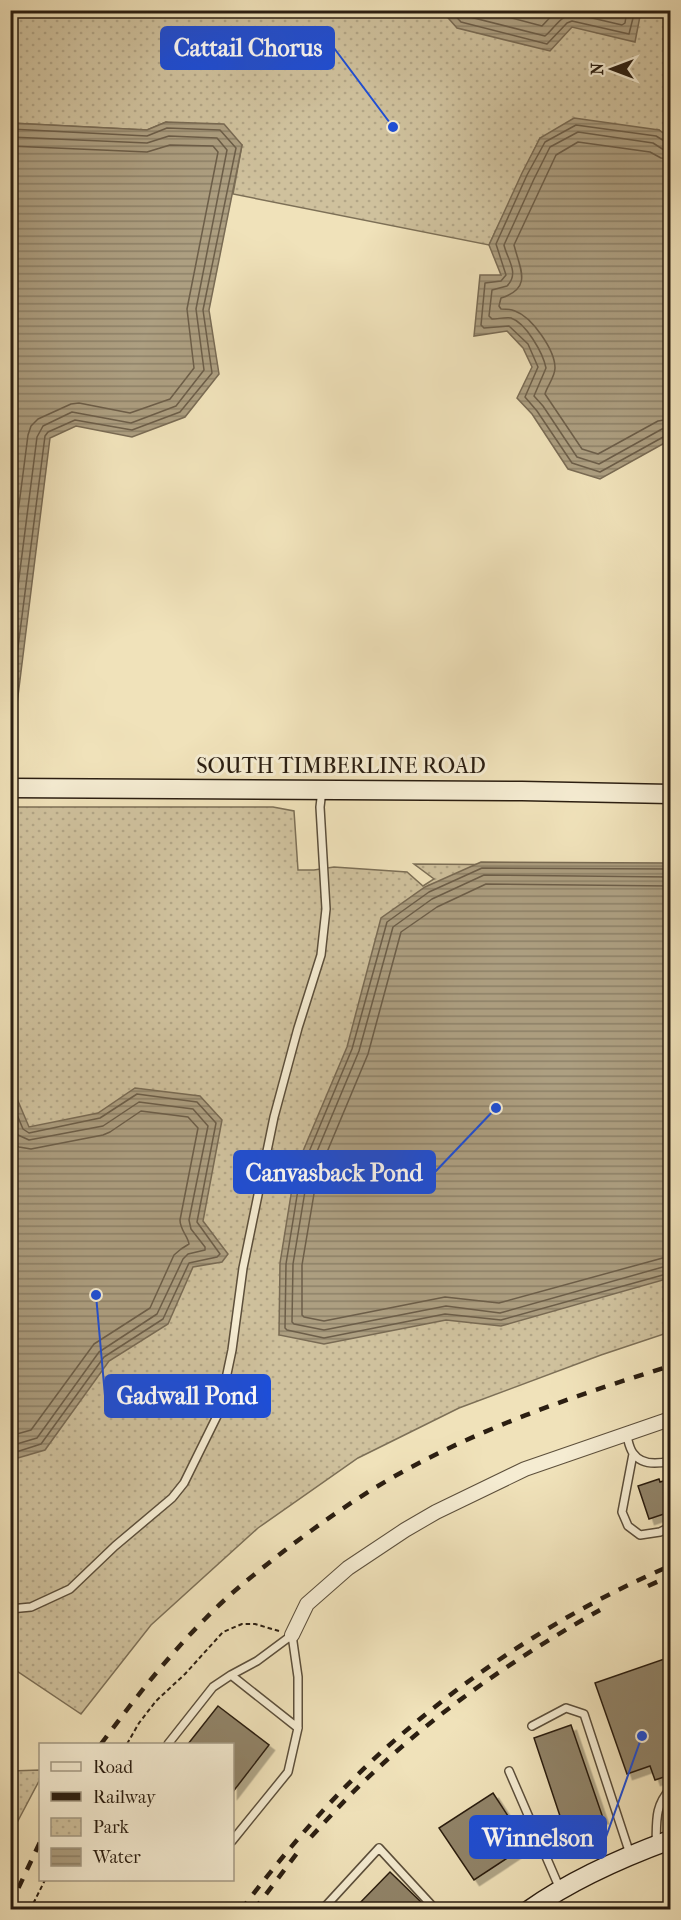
<svg xmlns="http://www.w3.org/2000/svg" width="681" height="1920" viewBox="0 0 681 1920" font-family="'IM FELL French Canon',serif">
<style>
.park{fill:url(#park-dots);stroke:#7d7057;stroke-width:1.5}
.water{fill:url(#water-rules);stroke:#796b54;stroke-width:1.5}
.lines{fill:none;stroke-linecap:round;stroke-linejoin:round}
.shore{stroke:#6c5e49;stroke-width:1.5}
.building{fill:#918469;stroke:#2b1e11;stroke-width:1.5;filter:url(#shadow)}
.service-casing{stroke:#5c4f3b;stroke-width:10}
.minor-casing{stroke:#5c4f3b;stroke-width:16}
.secondary-casing{stroke:#2b1e11;stroke-width:21}
.path{stroke:#2b1e11;stroke-width:2;stroke-dasharray:4.5 3;stroke-linecap:butt}
.service{stroke:#f5ecd2;stroke-width:7}
.minor{stroke:#f5ecd2;stroke-width:14}
.secondary{stroke:#f5ecd2;stroke-width:18}
.rail{stroke:#2b1e11;stroke-width:4.5;stroke-dasharray:10 10;stroke-linecap:butt}
.labels{text-anchor:middle;stroke-width:6;stroke-linejoin:round;paint-order:stroke}
.street-label{font-size:22px;fill:#2b1e11;stroke:#f5ecd2}
.leader{fill:none;stroke:#1d4ed8;stroke-width:2}
.callout-dot{fill:#1d4ed8;stroke:#f5ecd2;stroke-width:2}
.callout{fill:#1d4ed8;stroke:#1d4ed8;stroke-width:2}
.callout-label{font-size:24px;text-anchor:middle;font-weight:bold;fill:#fff}
</style>
<defs>
<pattern id="park-dots" width="8" height="8" patternUnits="userSpaceOnUse" patternTransform="scale(1.5)"><rect width="8" height="8" fill="#cfc19d"/><path d="M2 2h.1M6 6h.1" fill="none" stroke="#b2a586" stroke-width="1.8" stroke-linecap="round"/></pattern>
<pattern id="water-rules" width="6" height="5" patternUnits="userSpaceOnUse" patternTransform="scale(1.5)"><rect width="6" height="5" fill="#ad9f81"/><path d="M0 2.5h6" fill="none" stroke="#8d8168"/></pattern>
<filter id="shadow"><feDropShadow dx="5.5" dy="5.5" stdDeviation="0" flood-color="#0004"/></filter>
</defs>
<rect width="100%" height="100%" fill="#f0e2ba"/>
<filter id="stains"><feTurbulence type="fractalNoise" baseFrequency=".00333" numOctaves="4"/><feColorMatrix values="0 0 0 0 .2 0 0 0 0 .09 0 0 0 0 .02 0 0 0 .5 -.17"/></filter>
<radialGradient id="worn" r=".72"><stop offset=".6" stop-color="#630" stop-opacity="0"/><stop offset="1" stop-color="#630" stop-opacity=".3"/></radialGradient>
<!-- park -->
<path class="park" d="M10 11H670V138L659 130 540 138 489 245 233 194 242 145 166 122 147 130 11 123Z
M10 807H273L294 811 298 870H314L334 867 407 872 423 886 434 879 414 864 670 866V1332L601 1355 459 1408 358 1458 258 1528 151 1625 81 1714 11 1667Z
M40 1770V1779L11 1834V1771Z"/>
<!-- water -->
<path class="water" d="M442 11H641L635 42 572 27 550 51 457 28Z
M574 118 659 130 670 138V440L600 479 568 469 532 414 517 398 532 367 523 348 507 331 474 336 480 275H501L489 245 522 173 540 138Z
M166 122 224 124 242 145 209 310 219 374 185 417 132 437 76 426 50 438 14 728 11 727V123L147 130Z
M481 862 670 863V1278L501 1326 446 1320 324 1344 279 1335 280 1263 295 1170 347 1047 381 918 425 887Z
M10 1082 29 1127 98 1113 135 1088 200 1096 222 1120 203 1221 228 1254 222 1262 193 1267 168 1324 109 1361 45 1450 11 1460Z"/>
<g class="lines">
<!-- shore -->
<path class="shore" d="M450 10 461 22 547 44 567 23 572 21 629 34 635 10
M460 10 466 16 545 36C555 28 561 14 575 14L622 25 625 23 627 10
M481 10 542 26 557 10
M10 129 147 136 167 128 220 130 236 148 203 310 212 373 180 412 132 430 75 420 48 432 45 436 10 710
M10 137 147 143 169 136 217 138 227 150 196 309 204 370 176 406 131 423 72 412 43 426 37 437 10 649
M670 143 666 142 656 136 576 125 545 142 527 175 496 244 506 275 501 281 485 283 481 325 484 328 509 326 528 344 538 367 525 397 537 411 572 463 600 472 665 436 670 435
M10 146 147 152 170 145 213 146 218 152 187 309 194 368 170 399 130 413 79 403 71 404 38 419 31 426 28 435 10 575
M670 150H664L653 143 578 132 550 147 534 179 504 245C507 259 520 273 507 286L492 290 489 316 492 319C498 319 505 317 511 318 526 323 543 353 546 368L534 396 543 406 577 457 599 464 662 429 670 428
M670 159 661 158 650 152 578 142 556 155 514 245C520 269 533 288 501 298L499 306 501 309C506 309 511 309 515 311 532 317 555 350 555 368 555 377 547 386 545 394L582 449 598 454 658 421 670 419
M670 869 482 868 429 892 387 922 352 1049 301 1171 286 1264 285 1328 287 1330 324 1338 445 1314 501 1320 670 1273
M670 877 484 875 432 899 393 927 359 1051 308 1173 293 1264 292 1322 294 1324 324 1330 446 1306 500 1313 670 1265
M670 886 486 884 437 907 401 932 368 1054 317 1176 302 1265V1315L304 1317 324 1321 445 1297 499 1303 670 1256
M10 1098 23 1129 29 1133 100 1118 137 1094 197 1102 216 1123 197 1222 220 1254 217 1257 189 1263 163 1319 104 1357 41 1444 10 1454
M10 1118 18 1135 29 1140 103 1126 139 1102 193 1109 208 1126 189 1220 191 1229 205 1247V1250L188 1254 183 1259 157 1314 99 1352 37 1438 10 1446
M10 1140 19 1147 31 1149 103 1135 110 1132 141 1111 188 1117 198 1128 180 1220C180 1230 188 1236 189 1244L181 1249 174 1255 150 1308 94 1344 31 1430 10 1436"/>
</g>
<!-- building -->
<path class="building" d="M659 1479 660 1482 670 1479V1512L649 1519 638 1486Z
M670 1657V1775L655 1780 650 1766 627 1774 595 1683Z
M218 1706 269 1745 232 1793V1744H188Z
M571 1725 603 1818 565 1831 534 1738Z
M493 1793 527 1845 474 1880 439 1828Z
M390 1872 420 1901 428 1910H353Z"/>
<g class="lines">
<!-- service casing -->
<g class="service-casing">
<path id="service" d="M626 1433C628 1439 629 1448 633 1453 642 1466 658 1464 670 1461
M633 1454 622 1512 628 1526 640 1535 660 1532 670 1527
M10 1609 31 1607 70 1589 115 1546 172 1498 184 1483 219 1412 232 1350 243 1268 274 1117 298 1028 321 955 326 909 320 807 322 790
M231 1675 298 1728
M532 1726 566 1708 584 1714 630 1854
M168 1744 213 1687 231 1675 257 1661 292 1635 298 1677V1728L288 1772 232 1841
M509 1771 560 1889
M656 1845C657 1822 654 1807 670 1789
M322 1910 379 1848 436 1910"/>
</g>
<!-- minor casing -->
<g class="minor-casing">
<path id="minor" d="M292 1635 307 1604 348 1568 405 1530 436 1512 525 1469 670 1419"/>
</g>
<!-- secondary casing -->
<g class="secondary-casing">
<path id="secondary" d="M10 788 522 791 670 794
M529 1910C573 1879 621 1858 670 1840"/>
</g>
<!-- path -->
<path class="path" d="M127 1744 139 1723 156 1701 185 1674 223 1632 242 1624H255L279 1631
M30 1910 45 1880"/>
<!-- service -->
<use href="#service" class="service"/>
<!-- minor -->
<use href="#minor" class="minor"/>
<!-- secondary -->
<use href="#secondary" class="secondary"/>
<!-- rail -->
<path class="rail" d="M648 1586 670 1576
M101 1744C133 1701 167 1657 205 1619 229 1594 257 1572 284 1551 327 1518 372 1487 421 1462 500 1421 586 1392 670 1366
M311 1837C332 1814 353 1791 376 1770 443 1707 520 1655 600 1610
M10 1906 40 1842
M241 1910C291 1844 345 1781 408 1729 484 1664 578 1605 670 1566
M254 1910 298 1852"/>
</g>
<g class="labels">
<!-- street labels -->
<g class="street-label">
<text x="341" y="773">SOUTH TIMBERLINE ROAD</text>
</g>
</g>
<!-- callouts -->
<path class="leader" d="M393 127L334 48M496 1108L435 1172M96 1295L105 1396M642 1736L606 1837"/>
<g class="callout-dot">
<circle cx="393" cy="127" r="6"/>
<circle cx="496" cy="1108" r="6"/>
<circle cx="96" cy="1295" r="6"/>
<circle cx="642" cy="1736" r="6"/>
</g>
<g class="callout">
<rect x="161" y="27" width="173" height="42" rx="6"/>
<rect x="234" y="1151" width="201" height="42" rx="6"/>
<rect x="105" y="1375" width="165" height="42" rx="6"/>
<rect x="470" y="1816" width="136" height="42" rx="6"/>
</g>
<g class="callout-label">
<text x="248" y="56">Cattail Chorus</text>
<text x="334" y="1181">Canvasback Pond</text>
<text x="187" y="1404">Gadwall Pond</text>
<text x="538" y="1846">Winnelson</text>
</g>
<!-- margin -->
<rect width="681" height="1920" fill="none" stroke="#f0e2ba" stroke-width="36"/>
<rect x="12" y="12" width="657" height="1896" fill="none" stroke="#2b1e11" stroke-width="3"/>
<rect x="18" y="18" width="645" height="1884" fill="none" stroke="#2b1e11" stroke-width="1.5"/>
<!-- legend -->
<rect x="39" y="1743" width="195" height="138" fill="#f5ecd2" stroke="#a49a85" stroke-width="1.5"/>
<rect x="51" y="1762" width="30" height="9" fill="#f5ecd2" stroke="#a49a85" stroke-width="1.5"/>
<text x="93" y="1773" font-size="18" fill="#2b1e11">Road</text>
<rect x="51" y="1792" width="30" height="9" fill="#2b1e11" stroke="#a49a85" stroke-width="1.5"/>
<text x="93" y="1803" font-size="18" fill="#2b1e11">Railway</text>
<rect x="51" y="1818" width="30" height="18" fill="url(#park-dots)" stroke="#a49a85" stroke-width="1.5"/>
<text x="93" y="1833" font-size="18" fill="#2b1e11">Park</text>
<rect x="51" y="1848" width="30" height="18" fill="url(#water-rules)" stroke="#a49a85" stroke-width="1.5"/>
<text x="93" y="1863" font-size="18" fill="#2b1e11">Water</text>
<!-- north arrow -->
<g transform="translate(612 69) rotate(270)" stroke="#f5ecd2" stroke-width="4.5" paint-order="stroke">
<path d="M0-4.5L10 22L0 15L-10 22Z" fill="#2b1e11"/>
<text y="-9" font-size="16" font-weight="bold" text-anchor="middle" fill="#2b1e11">N</text>
</g>
<rect width="100%" height="100%" filter="url(#stains)"/>
<rect width="100%" height="100%" fill="url(#worn)"/>
</svg>
